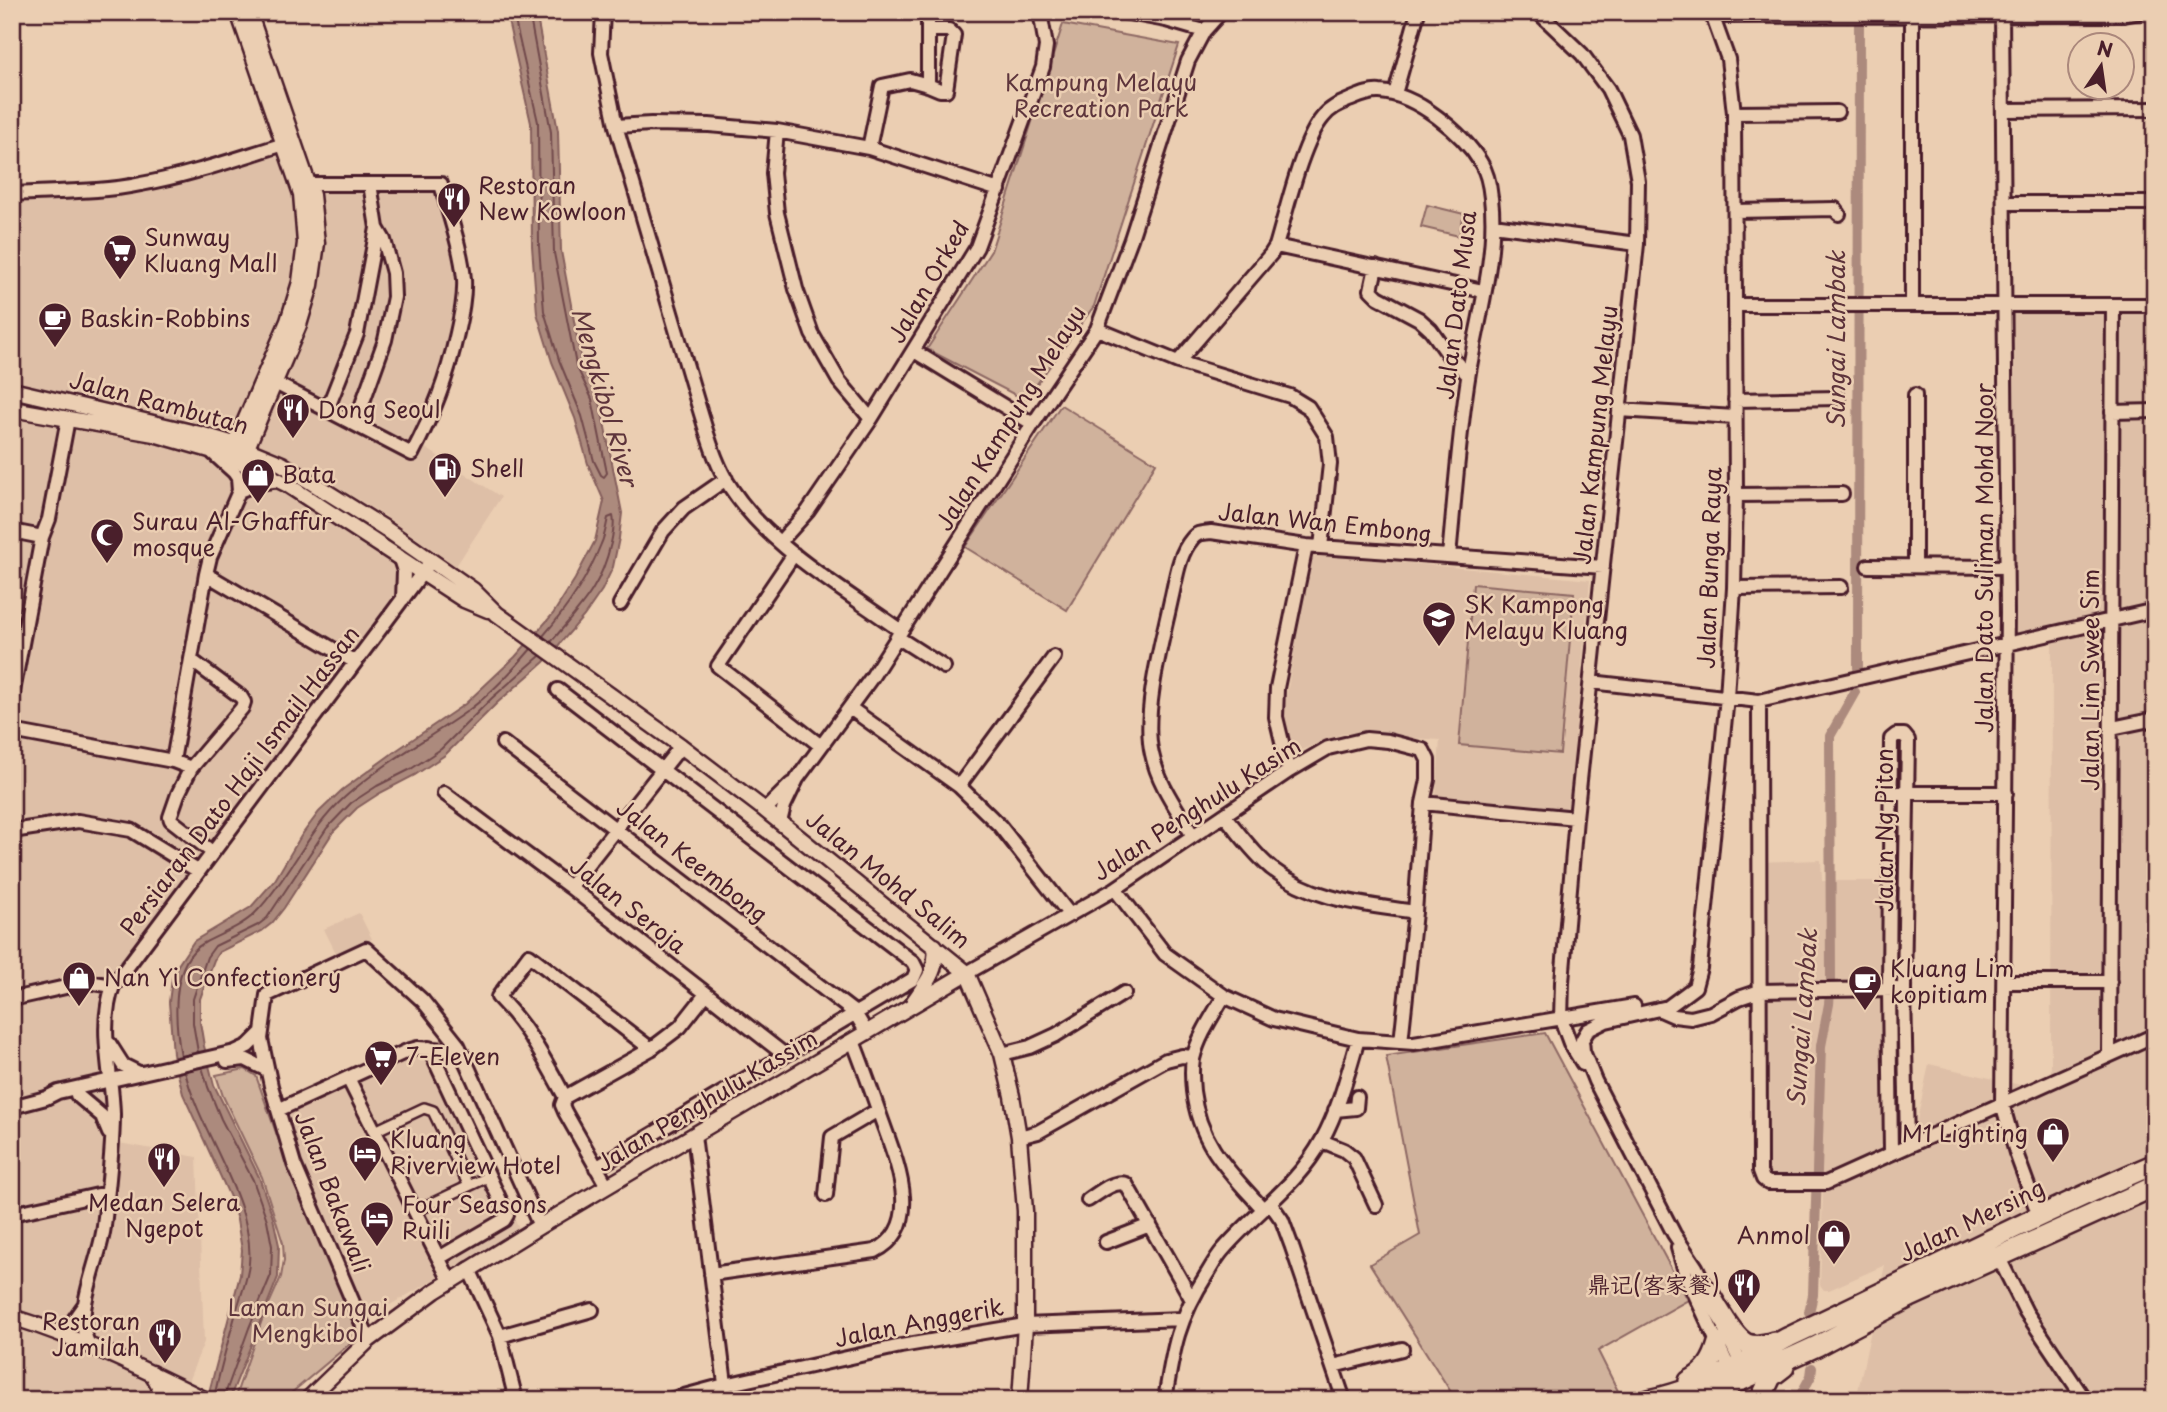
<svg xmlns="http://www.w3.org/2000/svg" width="2167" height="1412" viewBox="0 0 2167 1412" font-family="'Playpen Sans','LXGW WenKai TC',sans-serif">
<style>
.built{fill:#debfa7}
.green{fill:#d0b29c;stroke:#8d6864;stroke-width:2}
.water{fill:#ac8a7d;stroke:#855f5c;stroke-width:2}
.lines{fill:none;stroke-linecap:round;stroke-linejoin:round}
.shore{stroke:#714a4c;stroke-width:2}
.canal{stroke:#ac8a7d;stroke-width:10}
.pedestrian-casing{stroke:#4a1f2b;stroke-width:14}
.minor-casing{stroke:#4a1f2b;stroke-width:18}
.tertiary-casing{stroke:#4a1f2b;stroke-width:19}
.trunk-casing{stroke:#4a1f2b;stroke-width:24}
.pedestrian{stroke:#ebceb2;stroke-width:9}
.minor{stroke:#ebceb2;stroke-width:12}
.tertiary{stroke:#ebceb2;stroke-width:14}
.trunk{stroke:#ebceb2;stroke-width:19}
.labels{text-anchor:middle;stroke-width:5;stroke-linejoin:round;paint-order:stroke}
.park-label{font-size:23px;fill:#5e353c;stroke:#ebceb2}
.poi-label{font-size:23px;fill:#4a1f2b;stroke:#ebceb2;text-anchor:start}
.street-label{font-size:23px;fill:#4a1f2b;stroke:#ebceb2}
.water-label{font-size:24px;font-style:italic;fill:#5e343b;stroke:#ebceb2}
</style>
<rect width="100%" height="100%" fill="#ebceb2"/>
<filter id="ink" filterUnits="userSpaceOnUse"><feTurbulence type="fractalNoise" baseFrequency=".0143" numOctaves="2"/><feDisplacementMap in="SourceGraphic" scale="14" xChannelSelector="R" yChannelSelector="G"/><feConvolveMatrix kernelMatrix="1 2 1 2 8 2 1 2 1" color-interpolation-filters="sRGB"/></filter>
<g filter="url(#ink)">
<!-- built -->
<path class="built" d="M277 141 295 194 299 242 294 282 284 312 232 434 204 425 119 405 12 384V189L101 185 141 180Z
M316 180 444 181 464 253 456 359 438 413 421 445 501 497 456 566 385 516 295 461 256 443 308 326 318 288 324 243Z
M2155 308V1027L2051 1072 2052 638 2002 649 2001 309Z
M12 415 153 441 252 474 285 491 416 575 101 1012 100 1036 109 1118 108 1141 197 1157 204 1342 187 1384 12 1311Z
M1311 554 1590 580 1568 815 1435 808 1440 740 1344 733 1294 753 1283 716Z
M1821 860 1822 881H1895L1894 1147 1913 1139 1929 1064 2029 1087 2155 1031V1400H1856L1885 1265 1829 1290H1824L1820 1285 1823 1187 1760 1181 1755 862Z
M359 913 372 939 336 953 324 929Z
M436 1053 520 1231 367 1318 282 1112 408 1054Z
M12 1324 63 1341 148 1378 154 1389 155 1400H12Z"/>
<!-- green -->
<path class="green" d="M1063 24 1179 45 1094 306 1025 400 927 349 991 251Z
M1427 205 1464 214 1459 236 1421 227Z
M1061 405 1156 463 1067 610 965 547Z
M1473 584 1574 593 1560 754 1459 745Z
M1545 1033 1688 1300 1598 1351 1620 1395 1581 1400H1456L1370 1264 1420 1235 1386 1056Z
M245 1069 256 1076 286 1161 355 1324 353 1341 283 1400H234L262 1320 281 1277 284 1260 283 1243 262 1177 223 1096 216 1075Z"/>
<!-- water -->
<path class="water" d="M506 12H536L558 131 561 251 582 364 599 397 622 513 619 538 613 567 602 590 584 616 544 662 497 703 445 755 415 775 380 793 357 808 333 832 284 908 272 923 262 931 219 952 214 960 200 999V1022L204 1046 214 1085 259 1177 273 1218 279 1245 278 1277 229 1400H207L240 1275 242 1250 237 1220 230 1197 183 1094 173 1054 169 1002 172 979 176 968 194 941 251 907 275 880 301 836 319 812 342 790 397 750 465 704 515 657 553 614 575 579 595 541 604 501 588 464 575 418 552 362 537 313 532 246 531 123Z"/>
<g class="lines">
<!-- shore -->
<path class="shore" d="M513 12 538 122 539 246 544 311 559 360 582 416 594 461 601 475 604 477 607 473 592 399 576 365 554 253 551 132 529 12
M543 636C566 610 588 577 601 544 605 536 606 526 608 518L613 516C615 524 613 534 611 543 600 590 580 607 551 642
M198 1052 193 1023V999L207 957 215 946 258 925 267 918 327 828 351 803 377 786 411 769 441 749 492 698 540 656
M181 1056C175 1024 169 962 204 943 222 933 244 926 258 910 291 875 308 830 345 797 382 764 426 740 466 712 489 696 513 670 531 649
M202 1067 208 1087 221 1119 253 1180 267 1220 272 1246 271 1275 249 1328 223 1400
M185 1071C199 1132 255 1201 249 1263 248 1279 241 1294 237 1309 229 1338 220 1368 214 1398"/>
<!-- canal -->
<path class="canal" d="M1858 668 1859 12
M1809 1312 1813 1295 1821 1046 1829 1004 1831 981 1830 736 1855 692
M1798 1400 1811 1376 1812 1368"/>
<!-- pedestrian casing -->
<g class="pedestrian-casing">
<path id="pedestrian" d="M375 1131 424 1108 433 1111 469 1186
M416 1211 490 1176"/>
</g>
<!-- minor casing -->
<g class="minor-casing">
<path id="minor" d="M603 12 601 53 616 126 698 404C706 430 713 457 726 480 764 545 842 588 901 631
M1123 12 1166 20 1204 31
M1538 12 1582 54 1608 89 1630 135 1638 181 1637 244 1576 818 1562 982 1561 1019 1570 1043 1583 1064
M2002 12 2007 612 2002 1103 2016 1153 2039 1216
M1714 16 2124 15 2140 12
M1912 16V305
M928 85 940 90H946L954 35 949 30H928
M1395 94 1418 12
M2004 110 2155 109
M1734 113 1837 112
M616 126 651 124 709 125 777 131 869 148 999 190
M777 131 773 173 777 213 796 289 812 334 839 381 871 419
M869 148 882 86 910 80 928 85V12
M12 194C55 191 98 193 141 184 192 175 241 157 291 142
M2005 203H2155
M1735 211 1835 209 1839 214
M1493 225 1637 244
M1276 246 1483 291
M1376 267 1371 290 1378 297 1419 319 1431 330 1448 354 1468 375
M1736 305H2155
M1097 329 1178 362 1290 396 1308 407 1327 437 1330 464 1321 547
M914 351 1033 424
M1178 362 1271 254 1276 246C1286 213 1302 141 1323 117 1330 108 1339 104 1349 100 1359 96 1369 91 1380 92 1416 94 1463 133 1481 163 1487 172 1490 188 1491 198 1498 251 1478 319 1469 372 1459 432 1455 495 1449 556
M275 383 412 454C434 412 447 379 457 333 461 315 465 297 464 279 461 247 449 215 441 184H299
M1735 400 1838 398
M327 410 357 334 377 228
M1619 410 1735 417
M2112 412 2155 411
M355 424 385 340 394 297 393 273 384 240 377 228 370 184
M239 491 259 483 279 480
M1736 495 1842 494
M12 531 42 537
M780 542 808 511 871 419 977 247 1043 67 1046 46 1040 12
M794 554 718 666 821 746
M399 556 404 571 403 599
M1915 565V395
M1868 566 2007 567
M206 574 355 662
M1734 588 1841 587
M620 604 663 531 684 508 726 479
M897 637 944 667
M1591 682 1759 701 2155 610
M558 690 913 962 917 970 913 979 596 1168
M12 697 42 537 49 519 68 419
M1759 701 1760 1171 1763 1179 1768 1183H1826L2155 1035
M850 708 959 786 1000 826 1070 915
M2112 728 2155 719
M12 731 173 761 191 768 242 708 244 702 241 697 191 660
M503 743 855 1013 867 1033
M173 761 206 574 210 557 239 491 238 478 234 472 213 453
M191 768 178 794 170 817 171 820 212 852
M1289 771 1276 717 1277 688 1306 546
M959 786 1054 657
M444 793 570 887 785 1055
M1898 793H2006
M1423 803 1576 818
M765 810 791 784
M1224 815C1239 833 1253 853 1271 868 1313 901 1364 904 1415 912
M780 822 784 806 797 779 872 677 1033 424 1097 329 1131 239 1188 61 1204 31 1221 12
M12 831 78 821 131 830 198 871
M1193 836C1178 810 1158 784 1152 754 1142 713 1162 642 1171 600 1176 580 1178 555 1192 539 1197 532 1203 533 1211 532L1306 546 1603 567
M570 887 681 746
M1115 889 1165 954 1224 996 1274 1019 1358 1039 1414 1043 1634 1006
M967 973 1115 889 1289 771 1328 748 1366 739 1388 741 1423 750 1428 760V780L1423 803 1415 912 1401 1042
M2004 982H2110
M1224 996C1213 1015 1198 1037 1193 1059 1191 1070 1192 1080 1193 1091 1199 1144 1229 1171 1263 1209
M12 999 88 982 113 986
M1658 1009 1674 1016 1691 1018 1711 1013 1739 998 1760 991 1897 989
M109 1043 123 1065 139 1073
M429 1048 507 1215 504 1220 439 1258
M1002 1054 1030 1047 1056 1035 1124 993
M2109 1055 2113 305
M227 1061 245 1059 267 1070
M348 1078 450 1281
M77 1095 102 1116 109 1133
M565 1097C545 1060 528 1027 498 997L529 955 651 1049
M12 1107 46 1098 58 1092 235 1052 248 1046 261 1033
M278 1110 407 1051 418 1048 461 1051
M1335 1110 1356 1108 1357 1097
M694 1135 727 1400
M1019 1137 1038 1132 1166 1060 1182 1056 1193 1057
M1322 1141 1344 1150 1354 1158 1376 1205
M1891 1153 1889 990 1891 739 1896 735H1904L1908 740 1904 989 1907 1146
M607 1186 565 1112 562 1105 565 1097 651 1049 680 1027 706 994
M826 1195 832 1137 878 1110
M1088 1200C1099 1193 1113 1180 1126 1184L1191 1298
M1270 1203 1282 1220 1292 1247 1344 1400
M12 1214 107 1193
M1106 1242 1150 1225
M1678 1248 1686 1275 1730 1370
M1998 1256 2026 1312 2085 1400
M469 1269 500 1336 516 1400
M711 1274 875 1251C926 1226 895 1158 881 1118 872 1092 863 1066 853 1041
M1709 1294 1696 1267 1674 1234 1595 1081 1583 1051 1582 1040 1588 1030 1606 1021 1668 1007 1695 987 1700 968 1727 697 1734 588 1736 495 1734 113 1728 59 1711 12
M1725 1330 1741 1364
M57 1332 71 1324 85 1304
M500 1336 592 1310
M369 1340 294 1164 271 1086 261 1039 267 995 366 949 423 1001 458 1045 540 1226
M90 1346C70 1318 101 1258 104 1226 108 1190 113 1150 113 1114 112 1072 98 1027 113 986L431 561
M1333 1366 1402 1349
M669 1400 725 1385 901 1346 1025 1325 1182 1319
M1165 1400C1173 1348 1178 1319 1207 1274 1212 1266 1216 1258 1222 1251 1254 1213 1298 1185 1322 1140 1339 1109 1348 1073 1358 1039"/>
</g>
<!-- tertiary casing -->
<g class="tertiary-casing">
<path id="tertiary" d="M12 390 200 434 234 444 282 464 383 527 473 590 497 614 681 746 765 810 967 973 1002 1054 1012 1096 1019 1137 1025 1211V1325L1020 1400
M12 409 154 434 210 450 241 462 286 484 464 600 488 610
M231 453 288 321 300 282 305 243 301 194 238 12
M244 455 299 325 311 285 317 243 312 195 249 12
M914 1001C927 982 938 970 935 946
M12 1317C80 1338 143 1369 206 1400
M152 1373 159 1386 161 1400
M307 1400 369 1340 435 1291 540 1226 967 973"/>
</g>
<!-- trunk casing -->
<g class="trunk-casing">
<path id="trunk" d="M1707 1290C1715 1303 1733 1338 1747 1344 1756 1347 1765 1345 1774 1342
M1689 1381C1706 1372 1713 1361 1718 1343
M1649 1400C1682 1393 1714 1380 1743 1363 1758 1355 1773 1345 1789 1337 1911 1280 2031 1217 2155 1164
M1698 1400 1817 1346 1910 1297 2155 1186
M1760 1400 1771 1377 1784 1367"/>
</g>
<!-- pedestrian -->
<use href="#pedestrian" class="pedestrian"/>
<!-- minor -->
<use href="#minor" class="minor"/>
<!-- tertiary -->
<use href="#tertiary" class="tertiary"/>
<!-- trunk -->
<use href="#trunk" class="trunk"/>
</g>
</g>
<!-- icons -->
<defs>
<g id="restaurant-pin" transform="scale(1.75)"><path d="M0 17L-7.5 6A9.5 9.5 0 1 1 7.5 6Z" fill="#4a1f2b" stroke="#ebceb2"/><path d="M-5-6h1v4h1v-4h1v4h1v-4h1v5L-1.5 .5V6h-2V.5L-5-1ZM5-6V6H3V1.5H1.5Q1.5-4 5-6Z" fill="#fff"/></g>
<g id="supermarket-pin" transform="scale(1.75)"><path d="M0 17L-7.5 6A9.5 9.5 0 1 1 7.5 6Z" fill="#4a1f2b" stroke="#ebceb2"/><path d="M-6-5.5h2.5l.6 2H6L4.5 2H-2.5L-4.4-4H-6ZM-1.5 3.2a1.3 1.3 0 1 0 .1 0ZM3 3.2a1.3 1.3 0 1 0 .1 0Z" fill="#fff"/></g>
<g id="cafe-pin" transform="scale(1.75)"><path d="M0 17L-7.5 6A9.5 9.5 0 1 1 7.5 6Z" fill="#4a1f2b" stroke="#ebceb2"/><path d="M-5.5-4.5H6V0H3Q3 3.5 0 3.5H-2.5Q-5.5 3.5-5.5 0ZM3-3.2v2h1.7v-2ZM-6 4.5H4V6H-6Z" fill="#fff"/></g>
<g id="fuel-pin" transform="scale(1.75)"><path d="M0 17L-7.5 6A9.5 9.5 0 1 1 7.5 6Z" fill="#4a1f2b" stroke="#ebceb2"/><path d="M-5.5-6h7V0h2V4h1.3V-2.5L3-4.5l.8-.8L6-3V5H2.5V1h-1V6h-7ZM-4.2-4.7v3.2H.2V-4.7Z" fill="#fff"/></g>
<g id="shop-pin" transform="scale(1.75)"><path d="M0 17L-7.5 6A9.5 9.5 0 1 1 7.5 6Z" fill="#4a1f2b" stroke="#ebceb2"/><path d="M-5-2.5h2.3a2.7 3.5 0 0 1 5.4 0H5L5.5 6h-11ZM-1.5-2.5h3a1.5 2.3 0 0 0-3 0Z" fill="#fff"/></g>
<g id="mosque-pin" transform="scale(1.75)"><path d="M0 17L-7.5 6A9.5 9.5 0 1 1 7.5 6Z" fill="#4a1f2b" stroke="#ebceb2"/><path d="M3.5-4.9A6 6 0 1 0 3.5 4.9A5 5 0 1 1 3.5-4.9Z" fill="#fff"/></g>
<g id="school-pin" transform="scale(1.75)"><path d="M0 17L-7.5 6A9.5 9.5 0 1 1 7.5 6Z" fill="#4a1f2b" stroke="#ebceb2"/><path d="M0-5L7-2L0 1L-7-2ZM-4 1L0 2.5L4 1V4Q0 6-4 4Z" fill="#fff"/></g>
<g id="hotel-pin" transform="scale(1.75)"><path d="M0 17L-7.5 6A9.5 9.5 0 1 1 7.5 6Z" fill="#4a1f2b" stroke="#ebceb2"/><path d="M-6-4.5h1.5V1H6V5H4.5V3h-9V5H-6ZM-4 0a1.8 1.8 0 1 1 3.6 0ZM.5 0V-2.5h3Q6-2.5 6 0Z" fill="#fff"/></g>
</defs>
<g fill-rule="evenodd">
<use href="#restaurant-pin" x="454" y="199"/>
<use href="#supermarket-pin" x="120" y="251"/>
<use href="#cafe-pin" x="55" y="319"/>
<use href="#restaurant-pin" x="293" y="410"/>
<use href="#fuel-pin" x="445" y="469"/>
<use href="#shop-pin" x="258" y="475"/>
<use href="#mosque-pin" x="107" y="535"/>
<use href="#school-pin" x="1439" y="618"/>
<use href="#shop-pin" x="79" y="978"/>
<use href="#cafe-pin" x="1865" y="982"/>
<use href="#supermarket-pin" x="381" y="1057"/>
<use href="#shop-pin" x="2053" y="1134"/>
<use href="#hotel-pin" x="365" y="1153"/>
<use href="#restaurant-pin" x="164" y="1159"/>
<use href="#hotel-pin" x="377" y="1218"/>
<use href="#shop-pin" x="1834" y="1236"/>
<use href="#restaurant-pin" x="1744" y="1285"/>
<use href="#restaurant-pin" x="165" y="1335"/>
</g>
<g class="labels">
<!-- park labels -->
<g class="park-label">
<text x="1101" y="91">Kampung Melayu<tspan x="1101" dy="26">Recreation Park</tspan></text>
<text x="308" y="1316">Laman Sungai<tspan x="308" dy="26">Mengkibol</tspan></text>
</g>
<!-- poi labels -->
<g class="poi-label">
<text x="478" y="194">Restoran<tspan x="478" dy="26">New Kowloon</tspan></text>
<text x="144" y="246">Sunway<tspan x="144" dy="26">Kluang Mall</tspan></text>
<text x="80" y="327">Baskin-Robbins</text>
<text x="318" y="418">Dong Seoul</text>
<text x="470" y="477">Shell</text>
<text x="282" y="483">Bata</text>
<text x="132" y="530">Surau Al-Ghaffur<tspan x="132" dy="26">mosque</tspan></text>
<text x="1464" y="613">SK Kampong<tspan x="1464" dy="26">Melayu Kluang</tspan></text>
<text x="1890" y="977">Kluang Lim<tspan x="1890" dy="26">kopitiam</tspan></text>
<text x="104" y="986">Nan Yi Confectionery</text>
<text x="406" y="1065">7-Eleven</text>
<text x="2028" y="1142" text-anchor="end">M1 Lighting</text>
<text x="390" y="1148">Kluang<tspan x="390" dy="26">Riverview Hotel</tspan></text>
<text x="164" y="1211" text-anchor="middle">Medan Selera<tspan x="164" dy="26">Ngepot</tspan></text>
<text x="402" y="1213">Four Seasons<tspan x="402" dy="26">Ruili</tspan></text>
<text x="1810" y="1244" text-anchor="end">Anmol</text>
<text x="1720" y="1293" text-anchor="end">鼎记(客家餐)</text>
<text x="140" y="1330" text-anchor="end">Restoran<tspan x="140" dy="26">Jamilah</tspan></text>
</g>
<!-- street labels -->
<g class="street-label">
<text transform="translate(929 282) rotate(-60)" y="8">Jalan Orked</text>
<text transform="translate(1457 305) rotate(-83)" y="8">Jalan Dato Musa</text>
<text transform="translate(159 403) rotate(15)" y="8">Jalan Rambutan</text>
<text transform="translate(1011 418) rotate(-58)" y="8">Jalan Kampung Melayu</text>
<text transform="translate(1596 435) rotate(-84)" y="8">Jalan Kampung Melayu</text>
<text transform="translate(1325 523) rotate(6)" y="8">Jalan Wan Embong</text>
<text transform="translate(1985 558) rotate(-90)" y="8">Jalan Dato Suliman Mohd Noor</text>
<text transform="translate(1710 568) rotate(-88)" y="8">Jalan Bunga Raya</text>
<text transform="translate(2091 680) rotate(-90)" y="8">Jalan Lim Swee Sim</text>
<text transform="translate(240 781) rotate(-53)" y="8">Persiaran Dato Haji Ismail Hassan</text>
<text transform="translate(1197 809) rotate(-33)" y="8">Jalan Penghulu Kasim</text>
<text transform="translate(1885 830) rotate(-90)" y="8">Jalan Ng Piton</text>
<text transform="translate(692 861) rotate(38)" y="8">Jalan Keembong</text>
<text transform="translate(888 880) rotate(39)" y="8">Jalan Mohd Salim</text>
<text transform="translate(628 906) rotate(38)" y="8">Jalan Seroja</text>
<text transform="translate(707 1101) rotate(-31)" y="8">Jalan Penghulu Kassim</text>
<text transform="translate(332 1192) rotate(69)" y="8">Jalan Bakawali</text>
<text transform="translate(1972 1221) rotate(-26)" y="8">Jalan Mersing</text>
<text transform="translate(919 1323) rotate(-11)" y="8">Jalan Anggerik</text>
</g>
<!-- water labels -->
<g class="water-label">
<text transform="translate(1837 340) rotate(-90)" y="8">Sungai Lambak</text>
<text transform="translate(604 397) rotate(74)" y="8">Mengkibol River</text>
<text transform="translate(1803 1018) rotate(-86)" y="8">Sungai Lambak</text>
</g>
</g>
<!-- margin -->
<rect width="2167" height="1412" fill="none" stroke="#ebceb2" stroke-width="42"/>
<rect x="21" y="21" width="2125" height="1370" fill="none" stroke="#4a1f2b" stroke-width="2.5" filter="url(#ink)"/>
<!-- north arrow -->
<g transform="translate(2101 66) rotate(13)"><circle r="33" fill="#ebceb2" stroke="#ab887c" stroke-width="2"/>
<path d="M0-5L12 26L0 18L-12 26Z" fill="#4a1f2b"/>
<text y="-10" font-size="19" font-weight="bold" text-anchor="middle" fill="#4a1f2b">N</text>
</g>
</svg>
